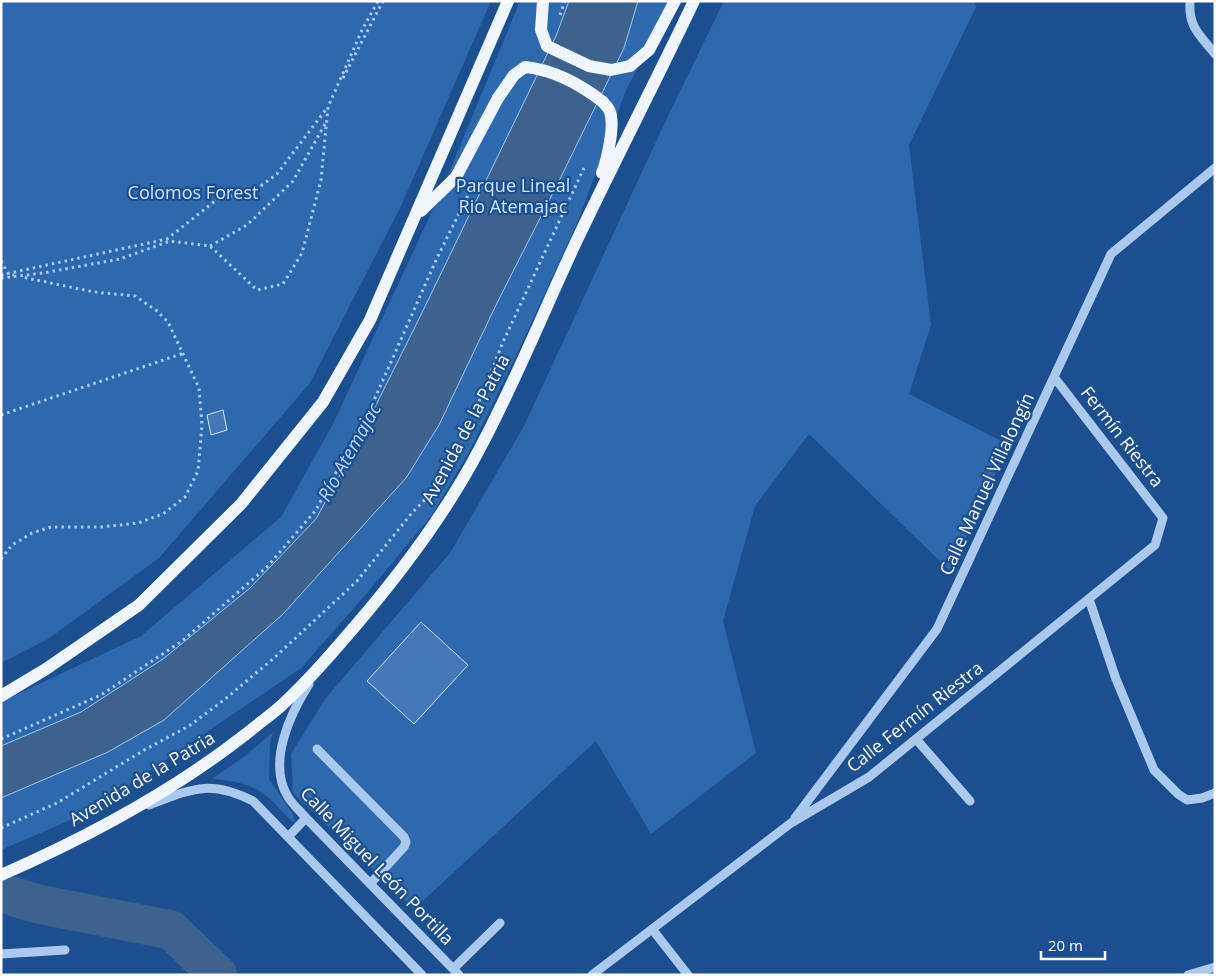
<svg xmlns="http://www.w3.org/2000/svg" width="1216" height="976" viewBox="0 0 1216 976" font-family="'Open Sans',sans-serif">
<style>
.green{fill:#2e69ad}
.water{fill:#3c6290;stroke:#9cc4f0}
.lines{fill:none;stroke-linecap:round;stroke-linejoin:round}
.river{stroke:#3c6290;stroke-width:39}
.building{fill:#4478b7;stroke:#cfe3fa}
.path{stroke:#a9c9ee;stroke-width:3;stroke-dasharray:2.5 4;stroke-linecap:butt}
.minor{stroke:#a9c9ee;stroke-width:9}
.major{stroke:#f0f6ff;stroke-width:12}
.major-bridge{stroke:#f0f6ff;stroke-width:12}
.labels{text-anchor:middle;stroke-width:4.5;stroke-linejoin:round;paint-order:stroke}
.park-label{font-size:18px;fill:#cfe3fa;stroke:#1b4f8f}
.street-label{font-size:18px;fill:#fff;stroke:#1b4f8f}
.water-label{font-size:19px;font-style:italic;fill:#b5d3f5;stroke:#1b4f8f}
</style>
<rect width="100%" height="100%" fill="#1b4f8f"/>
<!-- green -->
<path class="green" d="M1 1H491L401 206 310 383 159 558 48 639 1 663Z
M520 1H673L626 90 578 221 516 356 469 452 432 515 368 592 301 668 89 812 1 850V702L141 636 281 517 333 424 440 194Z
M724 1H974L976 7 909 145 931 325 909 394 1009 445 950 571 809 434 755 506 723 621 756 753 651 834 596 741 414 909 293 793 291 754 325 699 450 553 524 426 668 116Z
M273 732 270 743 269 779 292 813 296 824C283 815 274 800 261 792 248 783 227 780 212 779L246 755Z"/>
<!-- water -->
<path class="water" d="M569 1H638L624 48 560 179 497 303 439 425 406 478 283 614 164 720 108 752 1 798V746L81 712 163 659 250 588 316 519 354 449 417 323 556 36Z"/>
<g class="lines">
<!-- river -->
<path class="river" d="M12 896 38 904 171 930 218 975"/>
</g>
<!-- building -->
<path class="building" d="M223 410 227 430 211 435 207 415Z
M421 622 468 665 414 724 367 681Z"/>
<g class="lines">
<!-- path -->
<path class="path" d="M560 15 565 1
M343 78 383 1
M210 246 247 225 293 181 325 124
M1 261 9 275H14
M1 275 167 239 215 201 258 188 277 174 327 108
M1 278 43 273 120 259 170 241 210 246 257 290 283 284 302 253 321 180 328 107 362 30 378 1
M478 414V404L503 342 584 168
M1 415 184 353
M1 559 12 545 32 533 51 527H101L138 523 163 514 185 497 198 471 202 425 199 388 168 322 157 311 135 296 94 292 22 277
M1 739 101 695 182 641 267 567 316 510 371 407 437 258 473 185
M1 828 57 803 146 749 189 726 224 700 274 658 357 581 411 514 438 486"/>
<!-- minor -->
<path class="minor" d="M1190 1C1188 27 1200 35 1215 54
M1089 599 1116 679 1154 770 1178 794 1187 800 1202 798 1215 793
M309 684C290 714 267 763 288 797 293 805 300 811 306 818L459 975
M916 739 970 801
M317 749 404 837 406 842 404 847 370 884
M149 805C192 789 209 779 253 801L422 975
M795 818 937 629 1111 254 1215 168
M288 837 306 818
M652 929 688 975
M1 954 65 950
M453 969 500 923
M592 975 791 823 869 777 1155 545 1163 518 1054 377
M1188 975 1215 967"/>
<!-- major -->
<path class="major" d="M630 66 649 50 675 1
M602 173C607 160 615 126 610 112 609 108 605 105 603 102
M421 211 456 177 498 98
M1 696 46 669 139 605 241 504 323 402 370 320 508 1
M1 875C88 837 172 792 246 734 258 724 271 715 282 705 309 680 333 652 357 624 403 570 446 513 479 450 516 381 544 310 577 240 615 160 656 81 694 1"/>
<!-- major-bridge -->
<path class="major-bridge" d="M543 1 541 30 547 46 589 66 611 70 630 66
M498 98 514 75 525 67C554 70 580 84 603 102"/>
</g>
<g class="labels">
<!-- park labels -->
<g class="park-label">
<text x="513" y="192">Parque Lineal<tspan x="513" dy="21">Rio Atemajac</tspan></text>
<text x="193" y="199">Colomos Forest</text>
</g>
<!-- street labels -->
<g class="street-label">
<text transform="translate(466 429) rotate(-62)" y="6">Avenida de la Patria</text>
<text transform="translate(1122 437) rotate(52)" y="6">Fermín Riestra</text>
<text transform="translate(987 484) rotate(-65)" y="6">Calle Manuel Villalongín</text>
<text transform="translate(915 717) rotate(-38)" y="6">Calle Fermín Riestra</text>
<text transform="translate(142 779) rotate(-31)" y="6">Avenida de la Patria</text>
<text transform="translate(377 866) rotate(46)" y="6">Calle Miguel León Portilla</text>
</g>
<!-- water labels -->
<g class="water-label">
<text transform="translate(349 452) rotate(-61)" y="7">Río Atemajac</text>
</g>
</g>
<!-- border -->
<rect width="1216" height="976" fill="none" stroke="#ffffff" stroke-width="5"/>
<!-- scale -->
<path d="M1041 951v8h64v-8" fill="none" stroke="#ffffff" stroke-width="2.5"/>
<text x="1048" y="951" font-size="15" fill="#ffffff" stroke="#1b4f8f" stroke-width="4" paint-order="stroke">20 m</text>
</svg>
